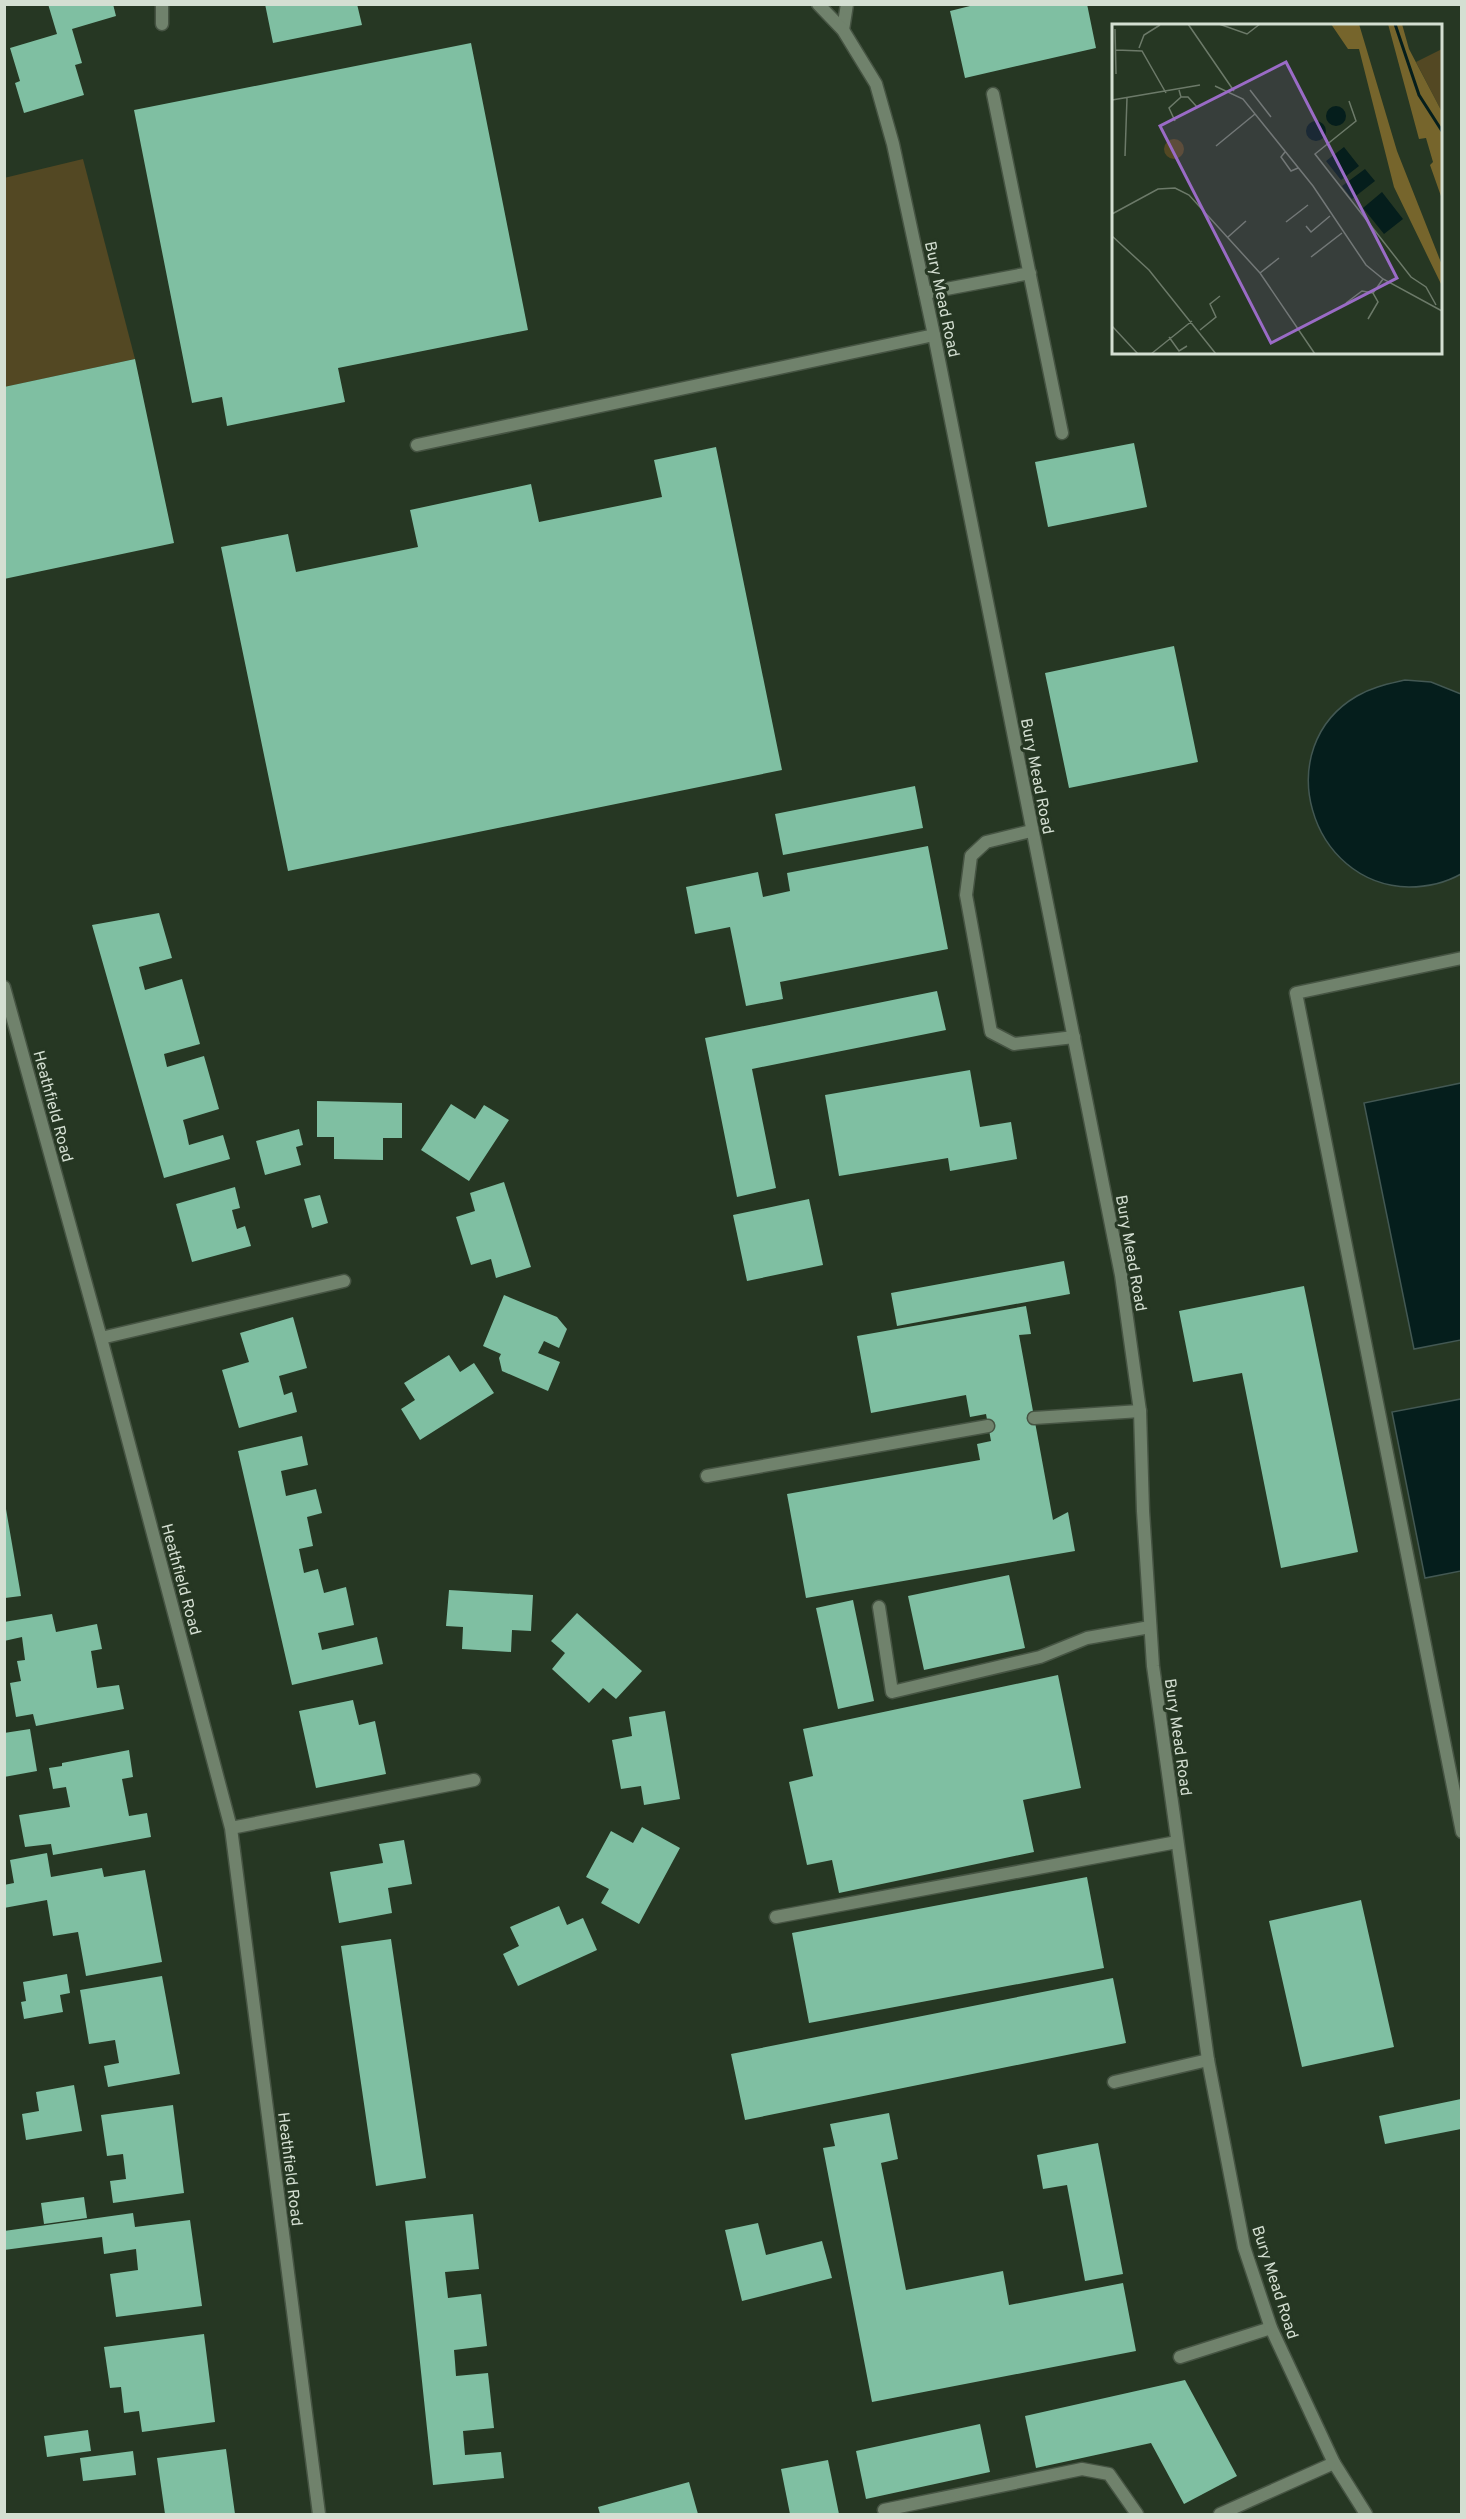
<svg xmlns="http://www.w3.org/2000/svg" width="1466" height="2519" viewBox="0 0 1466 2519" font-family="Overpass,sans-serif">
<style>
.green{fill:#534823}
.water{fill:#051e1c;stroke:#435853;stroke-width:1.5}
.building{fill:#7fbfa2}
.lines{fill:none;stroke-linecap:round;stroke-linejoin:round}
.lane-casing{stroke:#465443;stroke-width:15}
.street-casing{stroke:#465443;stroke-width:15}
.lane{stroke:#70826c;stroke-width:12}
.street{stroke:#70826c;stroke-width:12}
.labels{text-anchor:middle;stroke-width:6;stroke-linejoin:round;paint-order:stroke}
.street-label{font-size:16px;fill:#d4dfd2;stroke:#263723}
.inset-river{fill:none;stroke:#051e1c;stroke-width:3}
.inset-road{fill:none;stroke:#6c7a69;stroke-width:1.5}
.view{fill:#9a6bc6;fill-opacity:0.15;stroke:#9a6bc6;stroke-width:3}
.inset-edge{fill:none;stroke:#d4dfd2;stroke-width:3}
</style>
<rect width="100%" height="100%" fill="#263723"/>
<!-- green -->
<path class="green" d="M83 159 135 359 5 387 4 178Z"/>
<!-- water -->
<path class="water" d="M1405 680 1431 682 1461 694V874C1445 883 1428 887 1409 887 1309 885 1269 747 1357 696 1372 687 1388 684 1405 680Z
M1461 1083V1340L1414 1349 1364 1103Z
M1461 1399V1571L1425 1578 1392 1412Z"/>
<!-- building -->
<path class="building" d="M48 4H113L116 16 72 29 82 63 75 65 84 95 24 113 15 83 20 81 10 48 57 34Z
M265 4H357L362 25 273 43Z
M978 4H1087L1096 48 965 78 950 11Z
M471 43 528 330 338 368 345 402 227 426 222 397 192 403 134 110Z
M135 359 174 543 4 579V387Z
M1134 443 1147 507 1048 527 1035 462Z
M716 447 782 770 288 871 221 547 288 534 296 572 418 547 410 510 531 484 539 522 662 497 654 460Z
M1174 646 1198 762 1069 788 1045 673Z
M915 786 923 828 783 855 775 814Z
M928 846 948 949 780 982 783 999 746 1006 730 927 695 934 686 887 758 872 763 897 790 891 787 873Z
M159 913 172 958 139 967 145 990 182 979 200 1044 164 1054 167 1067 204 1056 219 1109 183 1120 186 1131 189 1145 223 1135 230 1159 164 1178 92 925Z
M937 991 946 1030 752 1069 776 1188 737 1197 705 1038Z
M970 1070 980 1127 1011 1122 1017 1159 950 1171 948 1158 839 1176 825 1095Z
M317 1101 402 1103V1138H383V1160L334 1159V1137H317Z
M451 1104 475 1119 484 1105 509 1120 469 1181 421 1150Z
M299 1129 303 1145 296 1147 301 1165 265 1175 256 1141Z
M504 1182 531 1267 496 1278 491 1259 471 1265 456 1217 475 1211 470 1193Z
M235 1187 240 1208 232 1210 234 1218 237 1229 245 1226 251 1246 192 1262 176 1204Z
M320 1195 328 1223 312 1228 304 1199Z
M809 1199 823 1265 747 1281 733 1215Z
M1064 1261 1070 1294 897 1326 891 1293Z
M1304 1286 1358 1552 1281 1568 1242 1373 1193 1382 1179 1311Z
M504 1295 557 1317 567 1329 559 1348 544 1341 538 1353 560 1362 548 1391 502 1371 499 1358 501 1354 483 1346Z
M1026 1306 1031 1334 1019 1335 1053 1520 1068 1512 1075 1551 806 1598 787 1494 980 1460 977 1444 991 1441 986 1414 970 1417 966 1395 871 1413 857 1336Z
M293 1317 307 1368 279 1376 284 1395 292 1392 297 1412 239 1428 222 1370 249 1362 240 1333Z
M449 1355 460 1372 474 1363 494 1393 420 1440 401 1409 415 1400 404 1383Z
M302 1436 308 1465 281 1471 286 1496 316 1489 322 1513 307 1517 313 1546 299 1549 304 1573 318 1569 324 1593 346 1587 354 1625 318 1633 322 1650 377 1637 383 1664 292 1685 238 1451Z
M6 1509 21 1596 5 1598V1510Z
M1009 1575 1025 1648 924 1670 908 1596Z
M449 1590 533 1595 531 1631 512 1630 511 1652 462 1649 463 1627 446 1626Z
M853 1600 874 1701 838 1709 816 1608Z
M577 1613 642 1671 616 1699 603 1688 589 1703 552 1669 565 1653 551 1641Z
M52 1614 56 1632 97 1624 102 1649 91 1651 97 1688 119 1685 124 1709 36 1726 33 1714 16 1717 10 1683 21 1681 17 1661 25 1660 22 1637 4 1641V1622Z
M1058 1675 1081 1788 1023 1800 1034 1852 839 1893 832 1860 807 1865 789 1782 813 1776 803 1729Z
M353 1700 359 1725 375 1721 386 1774 316 1788 299 1711Z
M665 1711 680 1799 644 1805 641 1786 621 1789 612 1740 632 1736 629 1717Z
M30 1729 37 1771 4 1777V1733Z
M129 1750 133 1777 122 1779 129 1816 147 1813 151 1837 53 1855 51 1844 25 1847 19 1815 70 1807 66 1787 53 1789 49 1768 62 1766V1763Z
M642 1827 680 1848 639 1924 601 1903 609 1889 586 1877 611 1831 633 1843Z
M404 1840 412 1884 388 1888 392 1913 339 1923 330 1872 383 1863 379 1844Z
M47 1853 51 1877 102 1868 104 1877 145 1870 162 1962 86 1976 78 1932 53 1936 47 1900 4 1908V1885L14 1883 10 1860Z
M1087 1877 1104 1968 809 2023 792 1933Z
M1361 1900 1394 2047 1302 2067 1269 1921Z
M559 1906 567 1925 583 1918 597 1950 518 1986 503 1954 519 1946 510 1927Z
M391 1939 426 2178 376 2186 341 1946Z
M67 1974 70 1993 60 1995 63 2012 24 2019 21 2002 26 2001 23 1982Z
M162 1976 180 2074 108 2087 104 2066 119 2063 115 2040 89 2044 80 1990Z
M1113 1978 1126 2043 745 2120 731 2054Z
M74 2085 82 2131 26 2140 22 2114 39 2111 36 2092Z
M1461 2099V2129L1385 2144 1379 2116Z
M173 2105 184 2193 113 2203 110 2181 126 2179 123 2154 107 2156 101 2115Z
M889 2113 898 2159 881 2163 906 2290 1003 2271 1009 2305 1123 2283 1136 2351 872 2402 823 2148 835 2146 830 2124Z
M1098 2143 1123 2274 1085 2281 1067 2185 1043 2189 1037 2155Z
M84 2197 87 2218 44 2224 41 2203Z
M133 2213 135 2227 190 2220 202 2306 116 2317 110 2274 138 2270 136 2249 104 2254 102 2237 4 2250V2231Z
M473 2214 479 2269 445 2272 448 2298 481 2294 487 2346 454 2350 455 2362 456 2376 488 2373 494 2428 463 2431 465 2455 501 2452 504 2478 433 2485 405 2221Z
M758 2223 766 2255 822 2241 832 2278 742 2301 725 2230Z
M204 2334 215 2422 142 2432 139 2411 124 2413 121 2387 110 2388 104 2347Z
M1185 2380 1237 2476 1184 2504 1151 2443 1036 2468 1025 2416Z
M980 2424 990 2472 866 2499 856 2451Z
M88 2430 91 2451 47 2457 44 2436Z
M226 2449 235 2514H165L157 2458Z
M133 2451 136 2475 83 2481 80 2458Z
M828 2460 839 2514H790L781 2469Z
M689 2482 698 2514H600L598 2507Z"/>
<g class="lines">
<!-- lane casing -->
<g class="lane-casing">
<path id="lane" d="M162 24V4
M843 30 847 4
M993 94 1062 433
M925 293 1030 273
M417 445 934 335
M1031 831 986 842 971 856 966 895 991 1032 1014 1044 1074 1037
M1462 958 1296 993 1462 1832
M1034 1418 1140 1411
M707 1476 988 1426
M879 1607 892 1692 1040 1657 1087 1638 1150 1627
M776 1917 1177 1842
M1114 2082 1208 2060
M1180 2357 1271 2328
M884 2510 1082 2469 1109 2474 1137 2514
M1220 2514 1334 2463"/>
</g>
<!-- street casing -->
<g class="street-casing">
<path id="street" d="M818 4 843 30 876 84 893 144 934 335 1121 1275 1140 1411 1143 1511 1153 1666 1208 2060 1244 2247 1271 2328 1334 2463 1366 2514
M4 987 101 1338 231 1828 319 2514
M101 1338 344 1281
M231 1828 474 1780"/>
</g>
<!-- lane -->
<use href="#lane" class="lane"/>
<!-- street -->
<use href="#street" class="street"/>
</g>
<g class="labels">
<!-- street labels -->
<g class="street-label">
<text transform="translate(943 299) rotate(78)" y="6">Bury Mead Road</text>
<text transform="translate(1038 776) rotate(79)" y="6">Bury Mead Road</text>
<text transform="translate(54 1106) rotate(75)" y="6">Heathfield Road</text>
<text transform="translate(1132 1253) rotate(80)" y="6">Bury Mead Road</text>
<text transform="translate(182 1579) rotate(75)" y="6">Heathfield Road</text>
<text transform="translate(1179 1737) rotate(82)" y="6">Bury Mead Road</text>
<text transform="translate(291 2169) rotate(83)" y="6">Heathfield Road</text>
<text transform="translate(1276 2282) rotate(72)" y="6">Bury Mead Road</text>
</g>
</g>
<!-- overview -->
<g transform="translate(1112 24)">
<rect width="330" height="330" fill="#263723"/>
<path d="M330 25V88L304 38ZM52 125a10 10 0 1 1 20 0a10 10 0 1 1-20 0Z" fill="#534823"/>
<path d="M219 0H247L285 127 330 241V262L282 163 247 25H236ZM276 0H290L297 25 330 88V175L318 141 321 138 314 114 307 115Z" fill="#76652c"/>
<path d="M214 92a10 10 0 1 1 20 0a10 10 0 1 1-20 0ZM194 107a10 10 0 1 1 20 0a10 10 0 1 1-20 0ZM232 123 247 142 229 156 214 137ZM253 145 263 157 240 175 230 162ZM270 168 291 195 272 210 251 184Z" fill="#051e1c"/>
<path class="inset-river" d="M283 0 307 71 330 107"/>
<path class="inset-road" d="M76 0 122 67M107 0 135 10 148 0M3 5 4 50M27 24 32 11 48 1M4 26 30 27 54 69M103 62 131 75 201 162 254 241 271 255 330 287M138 66 159 93M69 73H76L85 83M0 76 88 61M237 77 244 97 203 130 299 253 314 263 324 281M63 97 57 84 69 73 67 66M104 122 143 90M173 128 169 133 179 147 186 144M13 132 15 74M0 190 46 165 63 164 77 171 148 249 203 330M174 198 196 181M194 202 199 208 218 192M0 212 37 246 104 330M116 213 134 197M199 233 230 209M148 249 167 234M234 279 250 267 261 269M256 295 266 278 261 269 271 255M0 302 26 330M88 306 104 293 98 280 108 272M57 313 67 327 75 322M39 330 80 297"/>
<path class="view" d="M174 38 285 254 159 319 48 102Z"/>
<rect width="330" height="330" class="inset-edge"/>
</g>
<!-- border -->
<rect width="1466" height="2519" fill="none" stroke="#d4dfd2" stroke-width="12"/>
</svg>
